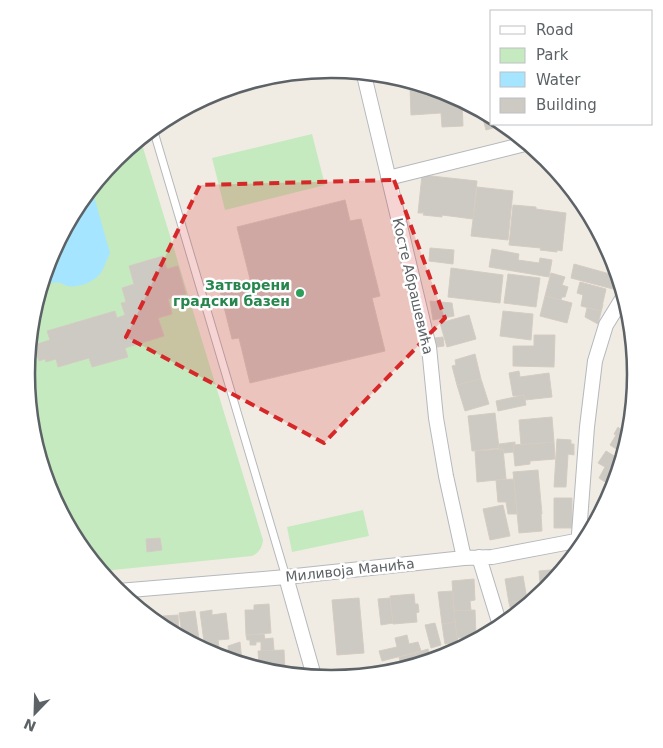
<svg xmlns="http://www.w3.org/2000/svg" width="663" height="748" viewBox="0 0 663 748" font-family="'DejaVu Sans',sans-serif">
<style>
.green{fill:#c5eabf}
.water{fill:#a5e5ff}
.building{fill:#cdc9c3;stroke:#d5ccc2}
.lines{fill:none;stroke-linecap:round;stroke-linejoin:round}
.service-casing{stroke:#b5b8bc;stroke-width:9}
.minor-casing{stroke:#b5b8bc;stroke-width:16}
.service{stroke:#fff;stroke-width:7}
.minor{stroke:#fff;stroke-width:14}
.marked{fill:#d62828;fill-opacity:0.2;stroke:#d62828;stroke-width:4;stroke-dasharray:10 6;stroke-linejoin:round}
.leisure-dot{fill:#2e9e5b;stroke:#fff;stroke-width:2}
.labels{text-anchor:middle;stroke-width:5;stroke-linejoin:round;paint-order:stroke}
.leisure-label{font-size:14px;font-weight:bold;fill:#27864d;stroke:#fff;text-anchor:end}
.street-label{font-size:14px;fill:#5c6266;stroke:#fff}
.rim{fill:none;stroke:#5c6266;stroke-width:2.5}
</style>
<rect width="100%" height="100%" fill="#f0ece4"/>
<!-- green -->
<path class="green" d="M298 75 207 97 215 92Z
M312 134 325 185 225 210 212 158Z
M141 141 263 540C262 548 259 553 252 556L103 571 49 491 26 374 50 257 116 158Z
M363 510 369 536 292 552 287 527Z"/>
<!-- water -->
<path class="water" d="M93 193 110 253C107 259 105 265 102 271 95 282 80 288 67 286 65 285 62 283 60 283 54 282 49 283 44 285L50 257Z"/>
<!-- building -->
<path class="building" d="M425 87 449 92 462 101 463 126 442 127 441 113 411 115 410 88Z
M482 115 492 121V124H496L500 126 486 130Z
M422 175 477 181 473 219 442 215V217L423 215 424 213H418Z
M477 187 513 191 508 240 471 236Z
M345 200 350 221 361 219 380 296 372 298 385 351 250 383 239 338 232 339 220 291 251 283 237 227Z
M513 205 536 207V209L566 213 562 251 557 250V252L540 250 541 248 509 245Z
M430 248 454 250 453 264 429 261Z
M492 249 519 254 518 260 539 263 540 258 552 260 549 277 489 267Z
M163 256 167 269 178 266 186 294 168 299 172 314 158 318 164 336 125 348 128 357 92 367 89 358 58 367 56 359 46 362 45 359 39 361 34 345 50 340 47 331 115 311 117 318 125 315 121 303 126 302 122 288 134 284 129 266Z
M574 264 617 276 613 289 571 278Z
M451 268 503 275 500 303 448 297Z
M551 273 565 277 562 285 568 287 565 297H562L561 300 545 296Z
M508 274 540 278 536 307 504 303Z
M580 282 606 289 601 311 581 306 583 295 577 293Z
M545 296 572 303 567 323 540 316Z
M430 301 452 303 454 316 433 320Z
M602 304H603L598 324 585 317 587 308 601 311Z
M503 311 533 314 531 340 500 336Z
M469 315 476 339 447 347 440 323Z
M534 335H555L554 367 513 366V346H534Z
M443 337 444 346 437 347 435 338Z
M475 354 481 379 457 385 452 366 456 365 455 360Z
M519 371 520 377 549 373 552 397 525 400 524 395 513 396 509 373Z
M481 379 489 404 465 411 457 385Z
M524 395 526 405 498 411 496 401Z
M495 413 499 448 472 451 468 416Z
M552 417 554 442 521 445 519 420Z
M626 419 628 420 621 452 610 445 616 435 614 434 618 427 620 429Z
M557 439 571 440V444H574V455L568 454 566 487H554Z
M515 442V445H513L514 452 504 453 503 449H499V444Z
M554 442 555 459 530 461V464L515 466 513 445Z
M503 449 506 479 477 482 475 451Z
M606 451 616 457 619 451 621 452 614 488 599 478 605 467 598 463Z
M538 470 542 514H541L542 531 519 533 513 472Z
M514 479 517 514H508L506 502H498L496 480Z
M554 498H572V528H554Z
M503 505 510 536 490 540 483 509Z
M160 538 162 550 147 552 146 539Z
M561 569 547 590 541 594 539 571Z
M523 576 527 599 509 603 505 579Z
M474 579 475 600 470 601 471 610 454 611 452 581Z
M453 591 455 622 442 624 438 592Z
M414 594 415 604H418L419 612 416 613 417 622 393 624 390 596Z
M359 598 364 653 337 655 332 600Z
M390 598 393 623 381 625 378 599Z
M527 599 528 603 512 614 509 603Z
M269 604 271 633 246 635 245 610H254V605Z
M212 610V615L226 613 229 639 218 640 220 655H214L205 649 200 612Z
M475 610 476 637 457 638 454 611Z
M195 611 200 646 182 634 179 613Z
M178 615 179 632 161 620H163V616Z
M455 622 458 642 445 644 442 624Z
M435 623 441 645 431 648 425 625Z
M264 634 265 639 273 638 274 650 261 651V642H256V645H250V640H247L246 635Z
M407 635 409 644 418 642 421 651 382 661 379 651 397 647 395 638Z
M240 642 242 661 229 659 228 646Z
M428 649 430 660 417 662 415 653Z
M284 650 285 670 259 665 258 651Z
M415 653 417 662 401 665 399 657Z"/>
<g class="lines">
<!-- service casing -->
<g class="service-casing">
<path id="service" d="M154 132 286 577"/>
</g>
<!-- minor casing -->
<g class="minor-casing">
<path id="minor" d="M364 75 429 347 436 418 446 476 464 558
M388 178 525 144
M580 540 579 534 587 427 595 361 606 325 622 299
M479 557 499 622
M286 577 304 641 314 676
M118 591 286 577 464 558 492 557 581 540"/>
</g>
<!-- service -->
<use href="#service" class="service"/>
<!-- minor -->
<use href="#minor" class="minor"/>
</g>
<!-- marked area -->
<path class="marked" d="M394 180 445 318 324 443 126 337 200 185Z"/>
<!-- markers -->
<circle class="leisure-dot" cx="300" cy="293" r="5"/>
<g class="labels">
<!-- leisure labels -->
<g class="leisure-label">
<text x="290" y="290">Затворени<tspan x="290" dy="16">градски базен</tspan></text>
</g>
<!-- street labels -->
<g class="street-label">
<text transform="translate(413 286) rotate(77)" y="5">Косте Абрашевића</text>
<text transform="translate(350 570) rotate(-6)" y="5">Миливоја Манића</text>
</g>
</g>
<!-- crop -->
<path d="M0 0H663V748H0ZM35 374a296 296 0 1 1 592 0a296 296 0 1 1-592 0Z" fill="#fff" fill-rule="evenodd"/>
<path class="rim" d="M35 374a296 296 0 1 1 592 0a296 296 0 1 1-592 0Z"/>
<!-- legend -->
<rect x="490" y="10" width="162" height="115" fill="#ffffff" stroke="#bec0c2"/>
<rect x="500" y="26" width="25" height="8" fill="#ffffff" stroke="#bec0c2"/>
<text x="536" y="35" font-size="15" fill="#5c6266">Road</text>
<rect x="500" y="48" width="25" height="15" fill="#c5eabf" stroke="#bec0c2"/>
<text x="536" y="60" font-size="15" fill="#5c6266">Park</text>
<rect x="500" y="72" width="25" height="15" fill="#a5e5ff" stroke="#bec0c2"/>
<text x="536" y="85" font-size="15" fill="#5c6266">Water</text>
<rect x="500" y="98" width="25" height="15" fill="#cdc9c3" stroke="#bec0c2"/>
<text x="536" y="110" font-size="15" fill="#5c6266">Building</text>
<!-- north arrow -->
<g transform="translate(35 713) rotate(203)" stroke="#ffffff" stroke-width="4" paint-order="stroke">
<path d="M0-4L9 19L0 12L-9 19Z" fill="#5c6266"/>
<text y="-8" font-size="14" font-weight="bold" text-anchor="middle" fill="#5c6266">N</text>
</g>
</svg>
